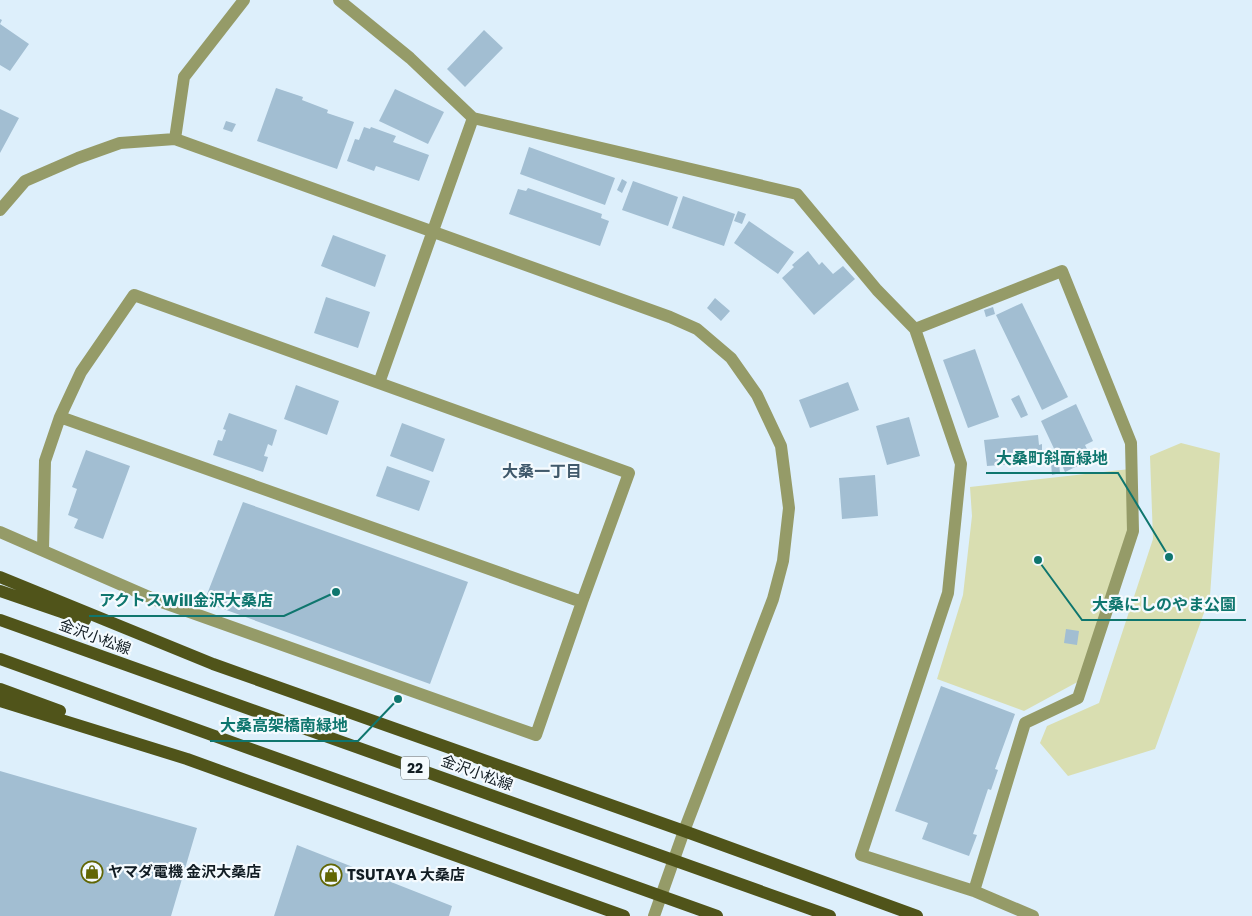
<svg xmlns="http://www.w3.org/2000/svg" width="1252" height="916" viewBox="0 0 1252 916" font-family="Poppins,'Noto Sans JP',sans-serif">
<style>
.green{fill:#d9deb1}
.building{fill:#a2bed2}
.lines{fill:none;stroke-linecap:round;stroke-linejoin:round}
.minor{stroke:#959b68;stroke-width:12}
.tertiary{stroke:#959b68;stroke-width:12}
.primary{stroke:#50541a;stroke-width:12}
.primary-bridge{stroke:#50541a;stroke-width:12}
.labels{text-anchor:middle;stroke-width:4.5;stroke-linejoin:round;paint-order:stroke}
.shield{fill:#f4fafe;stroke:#565f65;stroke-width:1}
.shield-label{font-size:14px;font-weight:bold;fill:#121d24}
.street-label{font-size:15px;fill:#121d24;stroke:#f4fafe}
.poi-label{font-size:15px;font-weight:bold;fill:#121d24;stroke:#f4fafe;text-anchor:start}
.neighbourhood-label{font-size:16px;font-weight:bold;fill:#40596b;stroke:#f4fafe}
.leader{fill:none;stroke:#0f766e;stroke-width:2}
.callout-dot{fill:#0f766e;stroke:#f4fafe;stroke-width:2}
.callout-label{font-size:16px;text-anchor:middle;font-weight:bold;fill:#0f766e;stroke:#f4fafe;stroke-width:4.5;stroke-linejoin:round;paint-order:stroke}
</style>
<rect width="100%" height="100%" fill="#ddeffb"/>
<!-- green -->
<path class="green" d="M1181 443 1220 453 1210 596 1155 749 1068 776 1040 743 1047 726 1099 703 1153 539 1150 456Z
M1130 469 1133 531 1083 679 1024 711 937 679 963 595 972 516 970 487Z"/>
<!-- building -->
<path class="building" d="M0 19 2 20 0 24 29 44 10 71 0 65Z
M484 30 503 48 465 87 447 69Z
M276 88 303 97 302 100 328 110 327 113 354 122 337 169 257 141Z
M395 89 444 112 428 144 379 121Z
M0 109 19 118 0 153Z
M226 121 236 124 232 132 223 129Z
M364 127 370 129 371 127 396 136 393 142 429 155 419 181 376 166 374 171 347 161 355 139 359 140Z
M529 147 615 178 605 205 520 174Z
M622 179 627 182 622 193 617 190Z
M633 181 678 197 668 226 622 210Z
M528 188 602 214 601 218 609 221 600 246 509 214 518 189 526 191Z
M683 196 735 214 724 246 672 228Z
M738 211 746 214 742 224 734 221Z
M749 221 794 252 778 274 734 243Z
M333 235 386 255 375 287 321 266Z
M808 251 819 265 822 262 833 274 843 266 855 279 814 315 782 278 794 267 792 265Z
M326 297 370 312 358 348 314 333Z
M715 298 730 311 721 321 707 308Z
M1022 303 1068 397 1042 410 996 315Z
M993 307 995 314 986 317 984 310Z
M975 349 999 417 968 428 943 360Z
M848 382 859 410 810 428 799 400Z
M296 385 339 401 327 435 284 419Z
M1019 395 1028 415 1021 418 1011 399Z
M1076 404 1093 441 1085 445 1092 459 1065 472 1041 421Z
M229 413 277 430 272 446 268 444 264 456 268 457 263 472 213 455 218 440 222 441 226 430 223 429Z
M909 417 920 456 887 465 876 426Z
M402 423 445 439 433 472 390 456Z
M1038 435 1039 445 1042 444V450H1039L1040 462 987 466 984 440Z
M86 450 130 466 103 539 74 528 78 519 68 515 77 489 72 487Z
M1050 451H1054L1055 463H1059L1060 473 1052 475Z
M387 466 430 481 419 511 376 496Z
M875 475 878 516 842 519 839 478Z
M243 502 468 582 430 684 204 602Z
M1066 629 1079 631 1077 645 1064 643Z
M941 686 1015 714 995 769 998 770 991 790 988 789 973 834 977 835 969 856 922 839 928 823 895 811Z
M0 771 197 828 171 916H0Z
M297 845 452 906 449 916H274Z"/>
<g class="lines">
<!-- minor -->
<path class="minor" d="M339 0 410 58 473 118 379 383
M473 118 797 194 877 290 915 329 961 464 948 593 861 855 974 891 1025 723 1078 698 1133 531 1131 443 1062 271 915 329
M175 139 184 77 244 0
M0 210 25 181 78 158 120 143 175 139 670 317 697 329 731 358 757 395 781 446 789 508 783 561 773 599 684 831
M60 417 81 372 134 295 629 473 582 602
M0 532 156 600 536 735 582 602 60 417 45 461 43 550
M974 891 1033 916"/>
<!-- tertiary -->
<path class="tertiary" d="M654 916 684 831"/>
<!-- primary -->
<path class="primary" d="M0 577 213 664 684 831 917 916
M0 591 85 620
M0 689 60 711
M0 701 187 759 624 916"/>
<!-- primary-bridge -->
<path class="primary-bridge" d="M0 620 830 916
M0 659 717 916"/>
</g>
<!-- icons -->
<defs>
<g id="shop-ring" transform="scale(1.125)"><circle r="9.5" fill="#f4fafe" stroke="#616604" stroke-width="1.5"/><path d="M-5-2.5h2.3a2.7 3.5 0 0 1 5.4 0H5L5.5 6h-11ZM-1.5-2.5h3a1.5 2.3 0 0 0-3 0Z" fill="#616604"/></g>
</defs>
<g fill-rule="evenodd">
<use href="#shop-ring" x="92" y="872"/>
<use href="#shop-ring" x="331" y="875"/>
</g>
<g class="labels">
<!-- shield labels -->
<rect class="shield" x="401" y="756.5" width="28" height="23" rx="4"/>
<g class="shield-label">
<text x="415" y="773">22</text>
</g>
<!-- street labels -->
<g class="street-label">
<text transform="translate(95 637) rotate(20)" y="5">金沢小松線</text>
<text transform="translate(477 773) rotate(20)" y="5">金沢小松線</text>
</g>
<!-- poi labels -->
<g class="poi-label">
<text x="108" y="877">ヤマダ電機 金沢大桑店</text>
<text x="347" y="880">TSUTAYA 大桑店</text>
</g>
<!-- neighbourhood labels -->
<g class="neighbourhood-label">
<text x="542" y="477">大桑一丁目</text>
</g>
</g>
<!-- callouts -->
<path class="leader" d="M1169 557L1118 473H986M336 592L284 616H89M1038 560L1082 620H1246M398 699L358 741H210"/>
<g class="callout-dot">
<circle cx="1169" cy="557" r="5"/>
<circle cx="336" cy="592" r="5"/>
<circle cx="1038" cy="560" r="5"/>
<circle cx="398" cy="699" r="5"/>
</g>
<g class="callout-label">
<text x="1052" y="464">大桑町斜面緑地</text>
<text x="186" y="606">アクトスWill金沢大桑店</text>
<text x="1164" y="610">大桑にしのやま公園</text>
<text x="284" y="731">大桑高架橋南緑地</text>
</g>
</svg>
